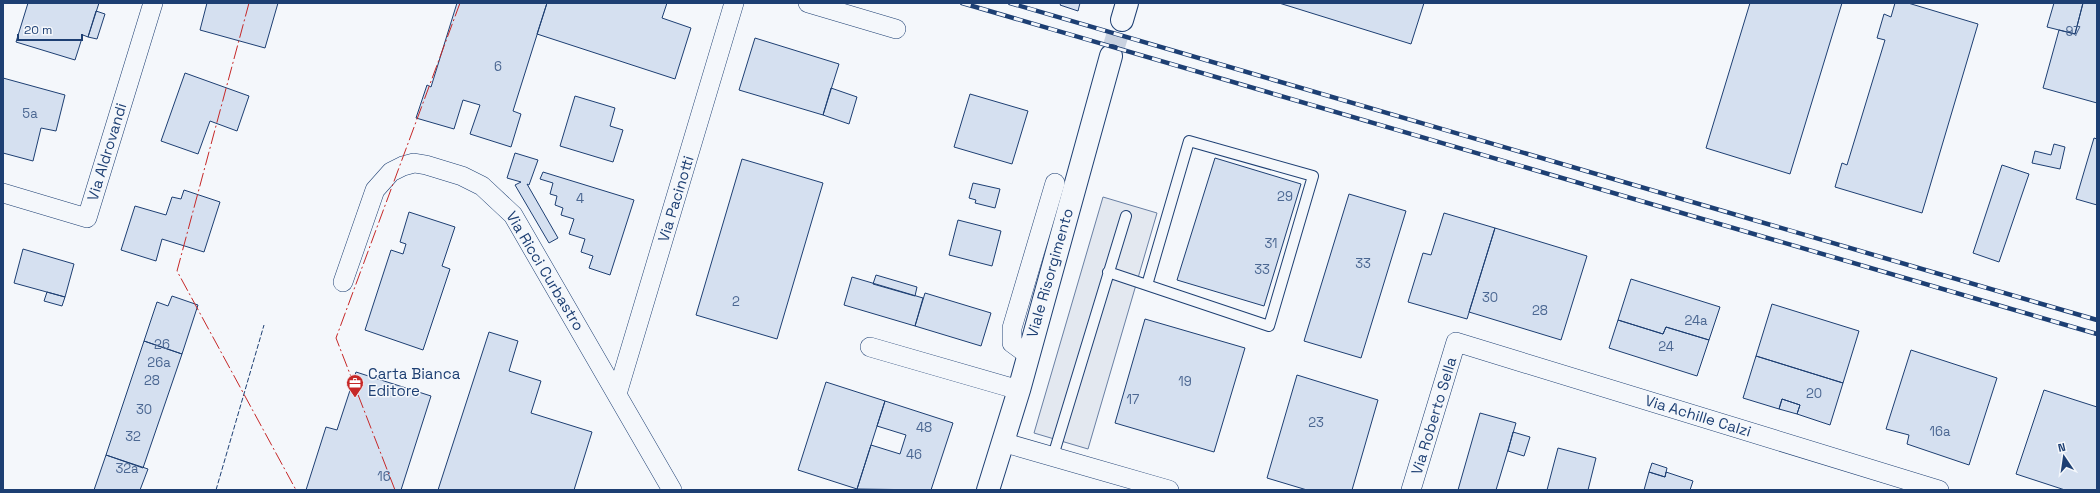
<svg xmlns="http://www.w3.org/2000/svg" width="2100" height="493" viewBox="0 0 2100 493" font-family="'Space Grotesk',sans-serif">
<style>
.parking{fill:#e3e8f0;stroke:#687fa3}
.building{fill:#d5e0f0;stroke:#1d3f73}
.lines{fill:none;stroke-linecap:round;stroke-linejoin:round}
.primary-tunnel{stroke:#c9d2e0;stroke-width:22;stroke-dasharray:22 11;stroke-linecap:butt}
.lane-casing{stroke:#1d3f73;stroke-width:12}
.street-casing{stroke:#1d3f73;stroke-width:20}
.primary-casing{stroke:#1d3f73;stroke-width:24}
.lane{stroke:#f4f7fb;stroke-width:10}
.street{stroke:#f4f7fb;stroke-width:19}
.primary{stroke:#f4f7fb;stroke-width:22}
.rail-casing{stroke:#1d3f73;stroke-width:4.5}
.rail{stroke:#f4f7fb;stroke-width:3;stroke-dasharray:9;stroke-linecap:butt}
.fence{stroke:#1d3f73;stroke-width:1;stroke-dasharray:5 2;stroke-linecap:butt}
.power{stroke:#c62828;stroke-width:1;stroke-dasharray:14 3 2 3;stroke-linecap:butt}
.labels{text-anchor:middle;stroke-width:3;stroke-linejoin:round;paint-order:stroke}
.number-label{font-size:13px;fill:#4b6792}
.street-label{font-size:15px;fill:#1d3f73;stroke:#f4f7fb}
.poi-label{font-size:15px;fill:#1d3f73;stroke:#f4f7fb;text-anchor:start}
</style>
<rect width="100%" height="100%" fill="#f4f7fb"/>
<!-- parking -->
<path class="parking" d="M1103 197 1157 213 1088 449 1034 433Z"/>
<!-- building -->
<path class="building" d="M28 3H99L88 37 83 35 75 60 16 42Z
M207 3H278L265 48 200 30Z
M457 3H547L513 111 521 114 511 147 470 134 480 105 463 100 454 129 416 118 427 85 431 87Z
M547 3H667L662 18 691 28 675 79 537 34Z
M1061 3H1080L1078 11 1060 5Z
M1279 3H1424L1411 44Z
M1750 3H1842L1790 174 1706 148Z
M1895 3H1908L1978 24 1922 213 1835 187 1842 163 1847 165 1885 40 1877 38 1884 14 1891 17Z
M2054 3H2083L2075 34 2047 27Z
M2083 3H2097V103L2043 88 2059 30 2075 34Z
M96 11 105 14 97 39 88 37Z
M755 38 839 64 823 115 739 90Z
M185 73 249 96 237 131 210 121 198 154 161 141Z
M3 78 65 95 56 131 41 128 33 161 3 153Z
M831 88 857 97 849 124 823 115Z
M970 94 1028 111 1012 164 954 147Z
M575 96 615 108 610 126 623 130 613 162 560 146Z
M2094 138 2097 139V205L2076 199Z
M2054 144 2065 147 2060 169 2032 163 2035 151 2051 155Z
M515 153 538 160 529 185 527 184 558 238 549 243 515 185 521 182 507 178Z
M1215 158 1301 184 1264 306 1177 280Z
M742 159 823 183 777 339 696 315Z
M2002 165 2029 174 1999 262 1973 253Z
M543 172 634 200 610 275 589 268 593 256 581 252 585 239 569 234 574 219 561 215 563 208 555 205 557 196 550 194 553 183 540 179Z
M973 183 1000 189 995 208 975 203 976 200 969 198Z
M184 190 220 202 204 252 162 239 156 261 121 250 135 206 166 215 172 197 181 199Z
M1349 194 1406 211 1361 358 1304 341Z
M409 212 455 227 442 266 450 269 423 350 365 330 391 250 403 254 406 244 400 242Z
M1444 213 1495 228 1467 319 1408 302 1423 253 1431 255Z
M958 220 1001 231 992 266 949 255Z
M1495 228 1587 256 1561 340 1469 312Z
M23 249 74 264 65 297 14 283Z
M876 275 917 287 915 296 873 284Z
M852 277 923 298 915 326 844 305Z
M1631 279 1720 307 1709 340 1666 327 1663 334 1618 320Z
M47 292 65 297 62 306 44 301Z
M925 293 991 313 981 346 915 326Z
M172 296 198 305 182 354 144 341 157 302 168 306Z
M1772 304 1859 331 1843 383 1756 356Z
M1145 319 1245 348 1214 452 1115 423Z
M1618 320 1663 334 1666 327 1709 340 1697 376 1609 348Z
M489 332 518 341 509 371 541 381 531 413 592 432 574 490H438Z
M144 341 182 354 143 468 106 455Z
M1911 350 1997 378 1969 465 1907 444 1909 435 1886 429Z
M1756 356 1843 383 1830 425 1797 414 1800 405 1782 399 1779 409 1743 398Z
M356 372 431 396 401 490H306L326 427 337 430Z
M1297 375 1378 400 1352 490H1307L1267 478Z
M826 382 885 401 857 489 798 470Z
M2044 390 2097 407V490H2065L2016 474Z
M1782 399 1800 405 1797 414 1779 409Z
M885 401 953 423 931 490 857 489 871 445 900 454 906 435 877 426Z
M1480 413 1516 423 1496 490H1458Z
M1513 432 1530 437 1524 456 1508 451Z
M1558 448 1596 458 1588 490H1547Z
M106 455 148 469 140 490H94Z
M1652 463 1667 468 1665 477 1649 472Z
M1649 472 1665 477 1666 472 1693 481 1690 490H1644Z"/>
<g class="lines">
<!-- primary-tunnel -->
<path class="primary-tunnel" d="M1111 56 1122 20"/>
<!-- lane casing -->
<g class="lane-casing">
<path id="lane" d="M1108 272 1269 326 1313 176 1189 141 1147 285
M1053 456 1126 216"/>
</g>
<!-- street casing -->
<g class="street-casing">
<path id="street" d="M808 3 896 29
M3 193 87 218 153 3
M343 282 375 190 391 172 403 166 414 163 426 165 462 176 482 186 513 215 672 490
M870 347 1019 390
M1027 354 1012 343V328L1055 183
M617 394 734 3
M1002 442 1169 490
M1411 490 1456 342 1939 490"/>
</g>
<!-- primary casing -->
<g class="primary-casing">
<path id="primary" d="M1122 20 1127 3
M988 490 1019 390 1111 56"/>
</g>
<!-- lane -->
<use href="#lane" class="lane"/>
<!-- street -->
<use href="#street" class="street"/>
<!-- primary -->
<use href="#primary" class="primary"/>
<!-- rail casing -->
<g class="rail-casing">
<path id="rail" d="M962 3 2097 334
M1010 3 2097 320"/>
</g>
<!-- rail -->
<use href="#rail" class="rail"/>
<!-- fence -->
<path class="fence" d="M216 490 264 325"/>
<!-- power -->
<path class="power" d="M249 3 177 271 296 490
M395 490 336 338 460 3"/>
</g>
<!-- icons -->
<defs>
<g id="office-pin" transform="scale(0.9)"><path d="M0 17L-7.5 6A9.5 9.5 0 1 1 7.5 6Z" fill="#c62828" stroke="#f4f7fb"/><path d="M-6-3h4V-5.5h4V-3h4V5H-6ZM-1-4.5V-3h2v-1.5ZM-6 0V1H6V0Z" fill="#fff"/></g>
</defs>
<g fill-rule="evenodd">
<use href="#office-pin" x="355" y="383"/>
</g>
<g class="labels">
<!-- number labels -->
<g class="number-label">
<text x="2073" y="36">97</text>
<text x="498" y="71">6</text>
<text x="30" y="118">5a</text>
<text x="1285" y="201">29</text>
<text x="580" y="203">4</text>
<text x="1271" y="248">31</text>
<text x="1363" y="268">33</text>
<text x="1262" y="274">33</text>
<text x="1490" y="302">30</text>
<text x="736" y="306">2</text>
<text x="1540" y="315">28</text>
<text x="1696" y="325">24a</text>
<text x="162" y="349">26</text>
<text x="1666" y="351">24</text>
<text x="159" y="367">26a</text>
<text x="152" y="385">28</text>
<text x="1185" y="386">19</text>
<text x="1814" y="398">20</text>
<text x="1133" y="404">17</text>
<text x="144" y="414">30</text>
<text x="1316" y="427">23</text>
<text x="924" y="432">48</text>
<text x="1940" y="436">16a</text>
<text x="133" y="441">32</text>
<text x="914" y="459">46</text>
<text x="127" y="473">32a</text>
<text x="384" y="481">16</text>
</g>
<!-- street labels -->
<g class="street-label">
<text transform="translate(107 152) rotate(-73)" y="5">Via Aldrovandi</text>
<text transform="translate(676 199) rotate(-73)" y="5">Via Pacinotti</text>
<text transform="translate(545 271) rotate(59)" y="5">Via Ricci Curbastro</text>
<text transform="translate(1050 273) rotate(-74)" y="5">Viale Risorgimento</text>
<text transform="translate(1434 416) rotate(-73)" y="5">Via Roberto Sella</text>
<text transform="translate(1698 416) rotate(17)" y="5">Via Achille Calzi</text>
</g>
<!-- poi labels -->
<g class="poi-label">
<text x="368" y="379">Carta Bianca<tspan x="368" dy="17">Editore</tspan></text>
</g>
</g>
<!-- border -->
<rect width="2100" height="493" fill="none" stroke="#1d3f73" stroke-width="8"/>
<!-- north arrow -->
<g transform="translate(2064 457) rotate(347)" stroke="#f4f7fb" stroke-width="3" paint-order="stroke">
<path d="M0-3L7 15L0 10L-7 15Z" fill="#1d3f73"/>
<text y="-6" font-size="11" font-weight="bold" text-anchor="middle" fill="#1d3f73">N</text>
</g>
<!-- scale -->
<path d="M18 34v6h64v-6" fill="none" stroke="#1d3f73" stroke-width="2"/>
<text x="24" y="34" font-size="12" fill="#1d3f73" stroke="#f4f7fb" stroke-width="3" paint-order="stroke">20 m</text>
</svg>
